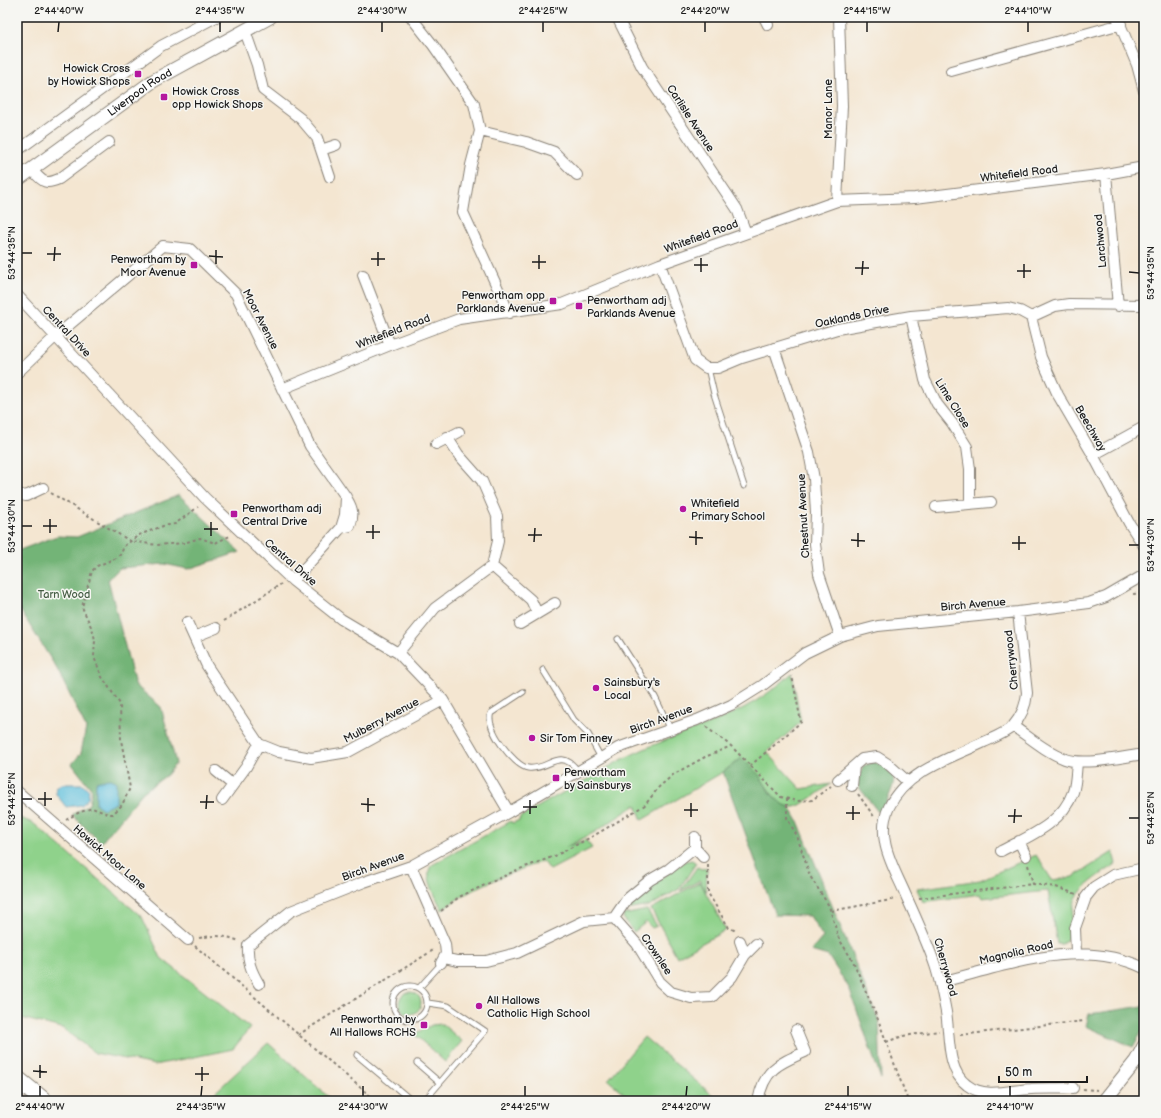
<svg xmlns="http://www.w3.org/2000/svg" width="1161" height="1118" viewBox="0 0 1161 1118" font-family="'Balsamiq Sans',sans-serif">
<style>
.green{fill:#8fd28b;stroke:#567754}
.forest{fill:#73b477;stroke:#48684a}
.water{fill:#5ebfdc;stroke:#3d6e7c}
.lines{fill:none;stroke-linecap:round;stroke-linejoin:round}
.service-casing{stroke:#888176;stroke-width:7}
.minor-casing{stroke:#888176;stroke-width:12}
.tertiary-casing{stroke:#888176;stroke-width:15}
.trunk-casing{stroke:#888176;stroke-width:19}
.path{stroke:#888176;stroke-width:2;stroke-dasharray:3 3;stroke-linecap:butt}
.service{stroke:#fff;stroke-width:5}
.minor{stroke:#fff;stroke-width:10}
.tertiary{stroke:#fff;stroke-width:13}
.trunk{stroke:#fff;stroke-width:17}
.ticks{fill:none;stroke:#1c1c1c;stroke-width:1.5}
.poi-dot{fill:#b5179e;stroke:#f6f6f2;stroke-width:1.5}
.labels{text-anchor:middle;stroke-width:3;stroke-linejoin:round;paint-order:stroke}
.poi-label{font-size:11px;fill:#1c1c1c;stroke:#f6f6f2;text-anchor:start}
.street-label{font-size:11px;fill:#1c1c1c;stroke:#f6f6f2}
.park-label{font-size:11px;fill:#445c43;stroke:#f6f6f2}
.neatline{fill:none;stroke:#1c1c1c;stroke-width:1.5}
.ticks-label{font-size:10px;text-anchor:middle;fill:#1c1c1c}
</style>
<rect width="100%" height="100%" fill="#f6f6f2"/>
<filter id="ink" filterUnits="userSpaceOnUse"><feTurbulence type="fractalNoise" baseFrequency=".025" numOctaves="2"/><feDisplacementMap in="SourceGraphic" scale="8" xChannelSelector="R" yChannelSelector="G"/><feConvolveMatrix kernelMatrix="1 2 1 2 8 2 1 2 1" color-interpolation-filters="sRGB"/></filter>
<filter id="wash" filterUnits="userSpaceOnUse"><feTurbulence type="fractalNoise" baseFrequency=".012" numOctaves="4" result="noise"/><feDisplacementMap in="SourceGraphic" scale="16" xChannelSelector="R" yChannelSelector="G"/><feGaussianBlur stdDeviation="0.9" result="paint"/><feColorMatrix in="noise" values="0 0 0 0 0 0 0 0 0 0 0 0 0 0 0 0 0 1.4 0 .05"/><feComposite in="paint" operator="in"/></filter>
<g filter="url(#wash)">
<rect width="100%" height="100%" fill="#f4e6d1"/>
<!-- green -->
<path class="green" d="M792 673 801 722 767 752 801 789 831 784C821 791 811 799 800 805 780 815 769 788 759 776 754 770 748 764 742 758L723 772 642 820 636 805 595 832 566 847 586 840 592 848 550 870 543 861C508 874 471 887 442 910 438 900 422 875 432 865L511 821 512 823 520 820 519 818C544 803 569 789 593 776 607 768 620 760 633 754 691 727 743 720 792 673Z
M17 817 33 823 142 917 161 958 250 1028 233 1049 155 1065 95 1053 62 1028 17 1017Z
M1113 852 1116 864C1103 873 1088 882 1078 895 1068 909 1076 935 1062 944H1057L1048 891 982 898 980 894 923 902 917 889 980 880 1036 855 1052 880 1073 877Z
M692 860 696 863 679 889 650 906 625 910 636 896 685 861Z
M697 867 702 869 707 868 706 892 700 880 680 891Z
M700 882 726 930 677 957 651 909Z
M647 910 657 926 652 928 646 922 634 932 624 920 623 915Z
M399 1003a11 11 0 1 1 22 0a11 11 0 1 1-22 0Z
M442 1024 462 1041 445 1062 414 1034 432 1025Z
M644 1037 716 1098 713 1101H633L608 1080Z
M268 1043 333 1101H206Z"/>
<!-- forest -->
<path class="forest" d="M179 495 240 552 188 569 164 564 120 568 108 579 135 685 161 707 176 763 167 775 143 792 101 843 72 815 89 804 92 790 72 764 81 753 86 728 57 669 17 605V551L57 536 77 537Z
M742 758 760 776 770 793 782 804 790 807 798 821 879 1022 881 1079 849 988 828 956 811 951 823 937 810 916 775 915 723 772Z
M874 762C911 774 885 793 882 817L858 786 859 776 863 766Z
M1144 1006V1028L1133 1047 1086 1026 1089 1014Z"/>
<!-- water -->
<path class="water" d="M109 779 116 781V803L103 809 96 804V782Z
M62 784H83L89 790 88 798 82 805 66 807 56 794V788Z"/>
</g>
<g filter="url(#ink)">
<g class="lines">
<!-- service casing -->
<g class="service-casing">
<path id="service" d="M708 368 714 394 744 486
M618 639 655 697 670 728
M543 670 574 720 588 734 601 758
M523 692 491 713C484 727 514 766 528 768 549 771 559 746 578 771
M393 1003a17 17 0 1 1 34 0a17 17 0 1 1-34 0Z
M419 988 441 964
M357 1055 412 1101
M417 1063 439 1082
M424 1101 485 1031 448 1006 428 1003"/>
</g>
<!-- minor casing -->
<g class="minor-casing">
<path id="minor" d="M411 17 433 45 474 104 480 131 471 165 463 212 509 313
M617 17 642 67 737 209 746 233
M764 17 768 25
M1117 17 1137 65 1144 91
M245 31 257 65 263 90 301 119 317 138 330 177
M951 71 1121 24
M480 131 526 142 554 152 577 175
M321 150 336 145
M17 151 161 46 216 17
M31 169C42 180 43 186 59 179L109 142
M1106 174 1118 306
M837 201 842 106 839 17
M660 264 695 360 706 368H718L742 358 837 329 911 316 1008 308 1020 311 1031 317 1055 306 1069 304 1144 305
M363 275 390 345
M17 295 205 498 293 581 341 619 398 653 443 700 509 812
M911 316 925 380 937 404 952 423 967 447 970 469V503
M1031 317 1041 357 1058 395 1093 455 1129 523 1144 546
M774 348 809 452 814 479 816 513 815 544 819 574 840 636
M17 373 56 336 163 246 190 249 236 294 310 446 346 497 345 515 341 528 293 581
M282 389 390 345 459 319 562 304 660 264 837 201 915 198 1106 174 1144 167
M436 444 459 432
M1093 455 1144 427
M17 494 26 496 43 488
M936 507 991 502
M341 528 350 526C354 515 353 509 347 499
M492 566 531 600 537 613
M1018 612 1027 693C1026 705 1021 717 1013 726 1006 733 993 738 984 742 951 758 906 771 889 807 874 839 895 869 907 898 917 920 927 942 935 965 940 980 943 996 946 1012 950 1034 946 1070 967 1085 985 1099 1010 1090 1031 1089 1045 1088 1059 1089 1073 1088
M187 622 207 666 259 744 279 752 311 758 348 752 443 700
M520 624 555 603
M194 637 216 628
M398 653 435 608 492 566 498 541 497 516 482 481 458 454 447 437
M1013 726C1029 737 1046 752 1065 759 1085 766 1122 757 1144 754
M216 771 233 785
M838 780 854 766
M852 786 854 766 862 759 877 757 888 764 908 782
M17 791 188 940
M222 800 246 767 259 744
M695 837V848
M1019 841 1026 856
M1001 851C1029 836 1062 824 1073 792 1076 783 1076 772 1077 762
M411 866 445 944 446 954 441 963
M614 918 627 899 650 880 669 869 695 848 703 857
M1076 953 1075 928 1086 897 1094 887 1113 875 1144 868
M745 955 756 944
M444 958 457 961H486L517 953 584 921 614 918 637 944 660 982 671 992 691 998 712 997 732 977 745 955 740 941
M941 982C1006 966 1078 937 1144 968
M259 984C251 971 247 960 248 945L291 911 364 882 411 866 509 812 618 748 697 720 731 705 763 685 805 653 840 636 878 626 1018 612 1089 603 1106 597 1144 575
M758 1101C764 1070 777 1064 805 1052L796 1030"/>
</g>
<!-- tertiary casing -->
<g class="tertiary-casing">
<g id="tertiary">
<path id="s1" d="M17 180 153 81 270 17"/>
<path d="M1104 1101 1136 1061 1144 1046"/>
</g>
</g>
<!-- trunk casing -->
<g class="trunk-casing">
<path id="trunk" d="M17 1079 44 1101"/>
</g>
<!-- path -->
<path class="path" d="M51 493 130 541 157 545 184 543 200 538 215 543 230 536
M1133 594 1144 593
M224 621 281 584
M706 727 731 746 781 797 797 801 812 800 831 786
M750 766 801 722 792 676
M858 794 875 818
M787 798V818L797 836 810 876 829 906 839 939 853 961 879 1022 908 1101
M66 820 78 813 92 808 108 814H113L122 805 130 788 121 740 120 704 102 677 94 657 95 640 93 631 82 607 92 571 97 566 116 558 121 554 124 546 139 535 163 526 175 524 198 507
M708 865V893L729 928 734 930 736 932
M1028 865 1033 884
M919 898 1033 884 1056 887 1076 894
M441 911 459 897 517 870 555 856 595 835 645 805 659 787 674 774 705 757 731 746
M831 911 896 899
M199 938C214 935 225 935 239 941
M195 946 376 1101
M298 1035 435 949
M960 1035 1084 1021
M886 1042 903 1036 939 1031
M1083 1089 1097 1090
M952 1101 962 1093"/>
<!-- service -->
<use href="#service" class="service"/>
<!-- minor -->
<use href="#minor" class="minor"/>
<!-- tertiary -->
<use href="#tertiary" class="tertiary"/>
<!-- trunk -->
<use href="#trunk" class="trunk"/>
</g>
</g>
<!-- ticks -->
<path class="ticks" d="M58 32 59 22M220 32V22M382 32V22M543 32V22M705 32V22M867 32V22M1028 32V22M22 253H32M47 254H61M209 256 223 257M371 259H385M54 261 55 247M532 262H546M216 264V250M694 265H708M378 266V252M855 268H869M539 269V255M1017 271H1031M701 272V258M1129 272 1139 273M862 275 863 261M1024 278V264M22 526H32M43 526H57M204 529H218M366 532H380M50 533V519M528 535H542M211 536V522M689 537 703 538M373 539V525M851 540 865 541M534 542 535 528M1012 543H1026M696 545V531M1129 545H1139M858 547V533M1019 550V536M22 799H32M38 799H52M200 802H214M361 804 375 805M45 806V792M523 807H537M206 809 207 795M684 810H698M368 812V798M846 813H860M530 814V800M1008 816H1022M691 817V803M1129 818H1139M853 820V806M1014 823 1015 809M33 1071 47 1072M195 1074H209M40 1078V1065M202 1081V1067M40 1096V1086M201 1096 202 1086M363 1096V1086M525 1096V1086M686 1096 687 1086M848 1096V1086M1010 1096V1086"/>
<!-- markers -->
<g class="poi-dot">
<rect x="134" y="70" width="8" height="8" rx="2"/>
<rect x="160" y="93" width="8" height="8" rx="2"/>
<rect x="190" y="261" width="8" height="8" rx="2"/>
<rect x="549" y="297" width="8" height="8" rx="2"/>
<rect x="575" y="302" width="8" height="8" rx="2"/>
<circle cx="683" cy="509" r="4"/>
<rect x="230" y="510" width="8" height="8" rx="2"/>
<circle cx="596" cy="688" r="4"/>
<circle cx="532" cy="738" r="4"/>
<rect x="552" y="774" width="8" height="8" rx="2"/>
<circle cx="479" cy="1006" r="4"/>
<rect x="420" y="1021" width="8" height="8" rx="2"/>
</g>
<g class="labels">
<!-- poi labels -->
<g class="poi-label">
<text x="130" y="72" text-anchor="end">Howick Cross<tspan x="130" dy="13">by Howick Shops</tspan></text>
<text x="172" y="95">Howick Cross<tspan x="172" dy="13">opp Howick Shops</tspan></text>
<text x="186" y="263" text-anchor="end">Penwortham by<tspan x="186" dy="13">Moor Avenue</tspan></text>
<text x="545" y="299" text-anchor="end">Penwortham opp<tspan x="545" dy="13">Parklands Avenue</tspan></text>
<text x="587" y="304">Penwortham adj<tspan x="587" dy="13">Parklands Avenue</tspan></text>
<text x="691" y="507">Whitefield<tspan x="691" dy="13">Primary School</tspan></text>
<text x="242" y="512">Penwortham adj<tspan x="242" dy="13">Central Drive</tspan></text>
<text x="604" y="686">Sainsbury's<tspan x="604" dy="13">Local</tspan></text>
<text x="540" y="742">Sir Tom Finney</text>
<text x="564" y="776">Penwortham<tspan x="564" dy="13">by Sainsburys</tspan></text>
<text x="487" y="1004">All Hallows<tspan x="487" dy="13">Catholic High School</tspan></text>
<text x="416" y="1023" text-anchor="end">Penwortham by<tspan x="416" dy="13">All Hallows RCHS</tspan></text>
</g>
<!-- street labels -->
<g class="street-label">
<text dy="4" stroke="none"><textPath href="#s1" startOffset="151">Liverpool Road</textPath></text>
<text transform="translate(828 109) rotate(-90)" y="4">Manor Lane</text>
<text transform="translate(691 118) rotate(57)" y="4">Carlisle Avenue</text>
<text transform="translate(1019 173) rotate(-7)" y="4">Whitefield Road</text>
<text transform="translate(701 236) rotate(-20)" y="4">Whitefield Road</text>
<text transform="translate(1100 241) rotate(-95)" y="4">Larchwood</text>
<text transform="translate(852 316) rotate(-12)" y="4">Oaklands Drive</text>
<text transform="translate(261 319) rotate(63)" y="4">Moor Avenue</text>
<text transform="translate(67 331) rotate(47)" y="4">Central Drive</text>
<text transform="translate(393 331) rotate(-21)" y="4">Whitefield Road</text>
<text transform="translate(953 403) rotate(58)" y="4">Lime Close</text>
<text transform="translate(1091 428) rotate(60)" y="4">Beechway</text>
<text transform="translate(803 516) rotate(-93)" y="4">Chestnut Avenue</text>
<text transform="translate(291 562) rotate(41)" y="4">Central Drive</text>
<text transform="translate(973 604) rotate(-5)" y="4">Birch Avenue</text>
<text transform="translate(1011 660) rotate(-96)" y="4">Cherrywood</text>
<text transform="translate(661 719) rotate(-20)" y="4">Birch Avenue</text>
<text transform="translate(381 720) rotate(-28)" y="4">Mulberry Avenue</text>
<text transform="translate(110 857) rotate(41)" y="4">Howick Moor Lane</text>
<text transform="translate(373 866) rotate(-20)" y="4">Birch Avenue</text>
<text transform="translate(1016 952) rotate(-13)" y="4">Magnolia Road</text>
<text transform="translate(657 954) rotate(56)" y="4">Crownlee</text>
<text transform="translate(946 967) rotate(74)" y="4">Cherrywood</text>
</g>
<!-- park labels -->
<g class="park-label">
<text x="64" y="598">Tarn Wood</text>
</g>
</g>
<!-- margin -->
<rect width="1161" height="1118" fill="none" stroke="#f6f6f2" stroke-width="44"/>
<!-- scale -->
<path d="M999 1076v6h88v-6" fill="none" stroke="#1c1c1c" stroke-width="2"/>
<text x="1005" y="1076" font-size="12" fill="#1c1c1c" stroke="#f6f6f2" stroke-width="3" paint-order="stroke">50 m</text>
<rect x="22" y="22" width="1117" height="1074" class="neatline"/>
<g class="ticks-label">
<text x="59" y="14">2°44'40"W</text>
<text x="220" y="14">2°44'35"W</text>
<text x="382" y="14">2°44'30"W</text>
<text x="543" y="14">2°44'25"W</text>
<text x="705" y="14">2°44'20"W</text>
<text x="867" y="14">2°44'15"W</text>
<text x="1028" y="14">2°44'10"W</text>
<text transform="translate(11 253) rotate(-90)" y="4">53°44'35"N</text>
<text transform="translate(1150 273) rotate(-90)" y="4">53°44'35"N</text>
<text transform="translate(11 526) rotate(-90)" y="4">53°44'30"N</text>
<text transform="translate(1150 545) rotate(-90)" y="4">53°44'30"N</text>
<text transform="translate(11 799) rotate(-90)" y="4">53°44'25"N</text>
<text transform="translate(1150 818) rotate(-90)" y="4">53°44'25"N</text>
<text x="40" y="1110">2°44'40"W</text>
<text x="201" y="1110">2°44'35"W</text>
<text x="363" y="1110">2°44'30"W</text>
<text x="525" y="1110">2°44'25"W</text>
<text x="686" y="1110">2°44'20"W</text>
<text x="848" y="1110">2°44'15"W</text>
<text x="1010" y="1110">2°44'10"W</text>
</g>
</svg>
